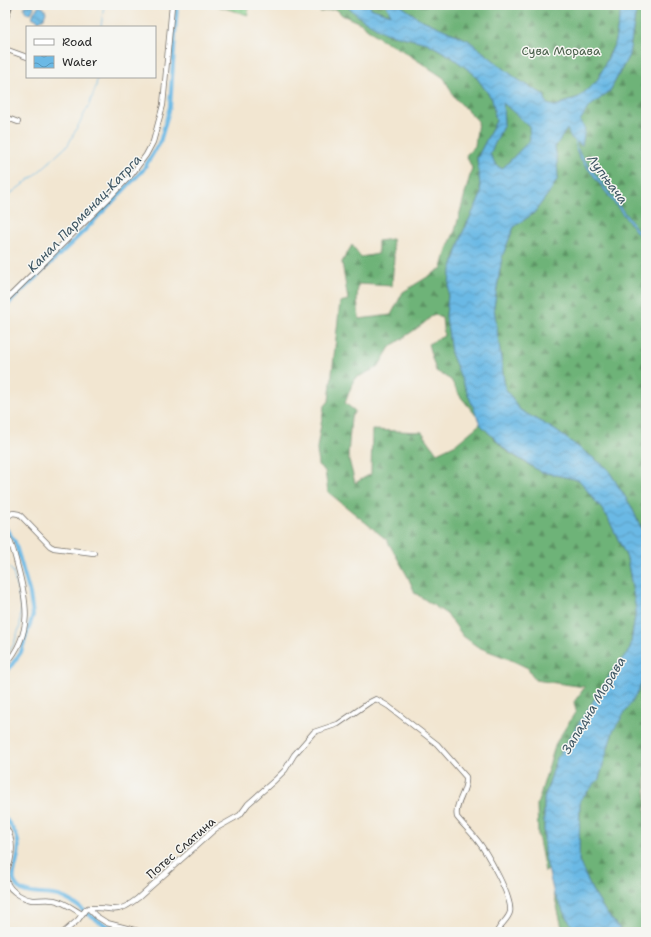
<svg xmlns="http://www.w3.org/2000/svg" width="651" height="937" viewBox="0 0 651 937" font-family="'Shantell Sans',sans-serif">
<style>
.grass{fill:url(#grass-dots);stroke:#5a7e5c}
.forest{fill:url(#forest-firs);stroke:#4c6f52}
.water{fill:url(#water-waves);stroke:#4b7288;fill-rule:evenodd}
.lines{fill:none;stroke-linecap:round;stroke-linejoin:round}
.stream{stroke:#6bb9e5;stroke-width:1}
.canal{stroke:#6bb9e5;stroke-width:4}
.minor-casing{stroke:#716c65;stroke-width:6}
.tertiary-casing{stroke:#716c65;stroke-width:8}
.minor{stroke:#fff;stroke-width:4.5}
.tertiary{stroke:#fff;stroke-width:5.5}
.labels{text-anchor:middle;stroke-width:3;stroke-linejoin:round;paint-order:stroke}
.park-label{font-size:12px;fill:#475d48;stroke:#f6f6f2}
.street-label{font-size:12px;fill:#2b2b2b;stroke:#f6f6f2}
.water-label{font-size:13px;font-style:italic;fill:#3e5663;stroke:#f6f6f2}
</style>
<defs>
<pattern id="grass-dots" width="8" height="8" patternUnits="userSpaceOnUse"><rect width="8" height="8" fill="#89d18d"/><path d="M2 2h.1M6 6h.1" fill="none" stroke="#70aa73" stroke-width="1.8" stroke-linecap="round"/></pattern>
<pattern id="forest-firs" width="22" height="20" patternUnits="userSpaceOnUse"><rect width="22" height="20" fill="#6eb378"/><path d="M5 1l3.5 6h-7zM16 11l3.5 6h-7z" fill="#5b9263"/></pattern>
<pattern id="water-waves" width="16" height="10" patternUnits="userSpaceOnUse"><rect width="16" height="10" fill="#6bb9e5"/><path d="M0 5q4-4 8 0t8 0" fill="none" stroke="#5897ba"/></pattern>
</defs>
<rect width="100%" height="100%" fill="#f6f6f2"/>
<filter id="ink" filterUnits="userSpaceOnUse"><feTurbulence type="fractalNoise" baseFrequency=".025" numOctaves="2"/><feDisplacementMap in="SourceGraphic" scale="8" xChannelSelector="R" yChannelSelector="G"/><feConvolveMatrix kernelMatrix="1 2 1 2 8 2 1 2 1" color-interpolation-filters="sRGB"/></filter>
<filter id="wash" filterUnits="userSpaceOnUse"><feTurbulence type="fractalNoise" baseFrequency=".012" numOctaves="4" result="noise"/><feDisplacementMap in="SourceGraphic" scale="16" xChannelSelector="R" yChannelSelector="G"/><feGaussianBlur stdDeviation="0.9" result="paint"/><feColorMatrix in="noise" values="0 0 0 0 0 0 0 0 0 0 0 0 0 0 0 0 0 1.4 0 .05"/><feComposite in="paint" operator="in"/></filter>
<g filter="url(#wash)">
<rect width="100%" height="100%" fill="#f2e6d1"/>
<!-- grass -->
<path class="grass" d="M214 5 248 6V15Z"/>
<!-- forest -->
<path class="forest" d="M317 5H345L362 19 385 33 427 43 450 56 474 74 492 99 496 121 477 158 481 195 463 232 450 274 446 316 451 353 478 418 460 396 451 380 436 371 428 344 444 336 442 318 434 314 423 324 390 347 378 367 354 379 345 403 355 411 351 417 348 456 355 483 371 474 372 430 422 432 437 453 456 444 480 424 506 451 541 472 579 480 607 516 627 558 636 610 630 649 614 669 575 729 557 758 544 799V852L548 870 545 872 538 835 537 805 556 743 576 711 574 702 585 687 535 680 528 668 509 659 478 647 463 636 448 615 415 593 408 577 387 540 328 492 325 471 318 465 317 448 324 407 329 401 340 302 348 300 342 262 352 245 361 257 378 254V241L392 239 394 257 392 286 358 284 357 299 359 319 391 315 403 292 442 268 447 249 455 231 472 168 466 155 475 146 478 121 455 98 444 78 400 49 382 40 360 23 342 15 336 9 320 12Z
M371 5H386L392 15 370 8Z
M400 5H622V8L614 45 597 81 579 97 555 106 547 104 544 95 517 79 468 40 420 19Z
M637 5H646V538L631 506 607 468 555 430 520 410 505 388 494 307 502 257 514 227 534 213 551 190 558 178 557 159 555 147 567 128 580 121 587 108 610 91 629 55Z
M503 103 530 126V140L502 169 496 165 490 154 504 124Z
M646 669V932H623L607 914 592 890 579 861 580 800 599 779 613 730 638 692Z
M554 894 571 924 579 932H566L562 927Z"/>
<!-- water -->
<path class="water" d="M26 5H33L34 8 31 13H26L24 8Z
M345 5H371L370 8 391 15 386 5H400L420 19 468 40 517 79 544 95 547 104 555 106 579 97 597 81 614 45 622 5H637L629 55 610 91 588 108 580 121 585 129 582 146 571 138 567 129 555 147 557 159 558 178 551 190 534 213 514 227 502 257 494 307 505 388 520 410 555 430 607 468 631 506 646 538V669L638 692 613 731 599 779 580 800 579 861 592 890 607 914 623 932H579L571 924 554 894 544 852V799L557 758 575 729 614 669 630 649 636 610 627 558 607 516 579 480 541 472 506 450 480 424 451 353 446 316 450 274 463 232 481 195 477 158 496 121 492 99 474 74 450 56 427 43 385 33 362 19ZM503 103 529 126 530 140 502 169 496 165 490 154 504 124Z
M39 6 44 8 46 12 44 18 39 21 32 17 34 12Z
M576 149H578L580 154 646 241V245L579 157Z"/>
<g class="lines">
<!-- stream -->
<path class="stream" d="M101 27 104 5
M575 140 577 150
M5 198 34 176 68 145 89 105 96 87 97 77
M5 562 13 572 21 606 20 626 13 646 5 657
M5 839 6 847 5 856"/>
<!-- canal -->
<path class="canal" d="M5 307 83 232 143 170 160 142 170 107 177 5
M5 527 15 542 30 594 33 615 21 652 8 670 5 672
M5 818C16 832 22 842 17 860 16 867 12 873 14 881 20 898 44 892 58 896 76 901 87 915 102 923 112 929 123 930 134 932"/>
</g>
</g>
<g filter="url(#ink)">
<g class="lines">
<!-- minor casing -->
<g class="minor-casing">
<path id="minor" d="M5 49 27 57
M5 117 18 122
M5 301 110 197 132 174 146 155 153 142 163 105 172 5
M5 518 13 513 19 514 50 546 54 548 94 553
M5 532C12 541 14 553 17 564 27 601 34 633 5 665
M5 826C13 837 13 849 10 862 8 867 6 872 6 877 6 889 21 898 32 900 40 900 47 899 54 900 65 902 73 909 82 914
M88 908 96 916 107 923 142 932
M64 932 78 920 86 909C95 907 101 908 109 909 121 911 129 905 138 898L215 829 240 815 248 804 275 780 285 770 294 755 314 732 338 724 370 702 376 699 388 706 437 744 466 777C468 791 454 803 457 817 463 825 471 832 477 840 486 851 513 898 510 912 508 920 500 924 497 932"/>
</g>
<!-- tertiary casing -->
<g class="tertiary-casing">
<path id="tertiary" d="M5 18 9 5"/>
</g>
<!-- minor -->
<use href="#minor" class="minor"/>
<!-- tertiary -->
<use href="#tertiary" class="tertiary"/>
</g>
</g>
<g class="labels">
<!-- park labels -->
<g class="park-label">
<text x="561" y="55">Сува Морава</text>
</g>
<!-- street labels -->
<g class="street-label">
<text transform="translate(181 848) rotate(-41)" y="4">Потес Слатина</text>
</g>
<!-- water labels -->
<g class="water-label">
<text transform="translate(608 179) rotate(53)" y="5">Лупњача</text>
<text transform="translate(84 213) rotate(-46)" y="5">Канал Парменац-Катрга</text>
<text transform="translate(593 705) rotate(-59)" y="5">Западна Морава</text>
</g>
</g>
<!-- margin -->
<rect width="651" height="937" fill="none" stroke="#f6f6f2" stroke-width="20"/>
<!-- legend -->
<rect x="26" y="26" width="130" height="52" fill="#f6f6f2" stroke="#a5a5a2"/>
<rect x="34" y="39" width="20" height="6" fill="#ffffff" stroke="#a5a5a2"/>
<text x="62" y="46" font-size="12" fill="#2b2b2b">Road</text>
<rect x="34" y="56" width="20" height="12" fill="url(#water-waves)" stroke="#a5a5a2"/>
<text x="62" y="66" font-size="12" fill="#2b2b2b">Water</text>
</svg>
